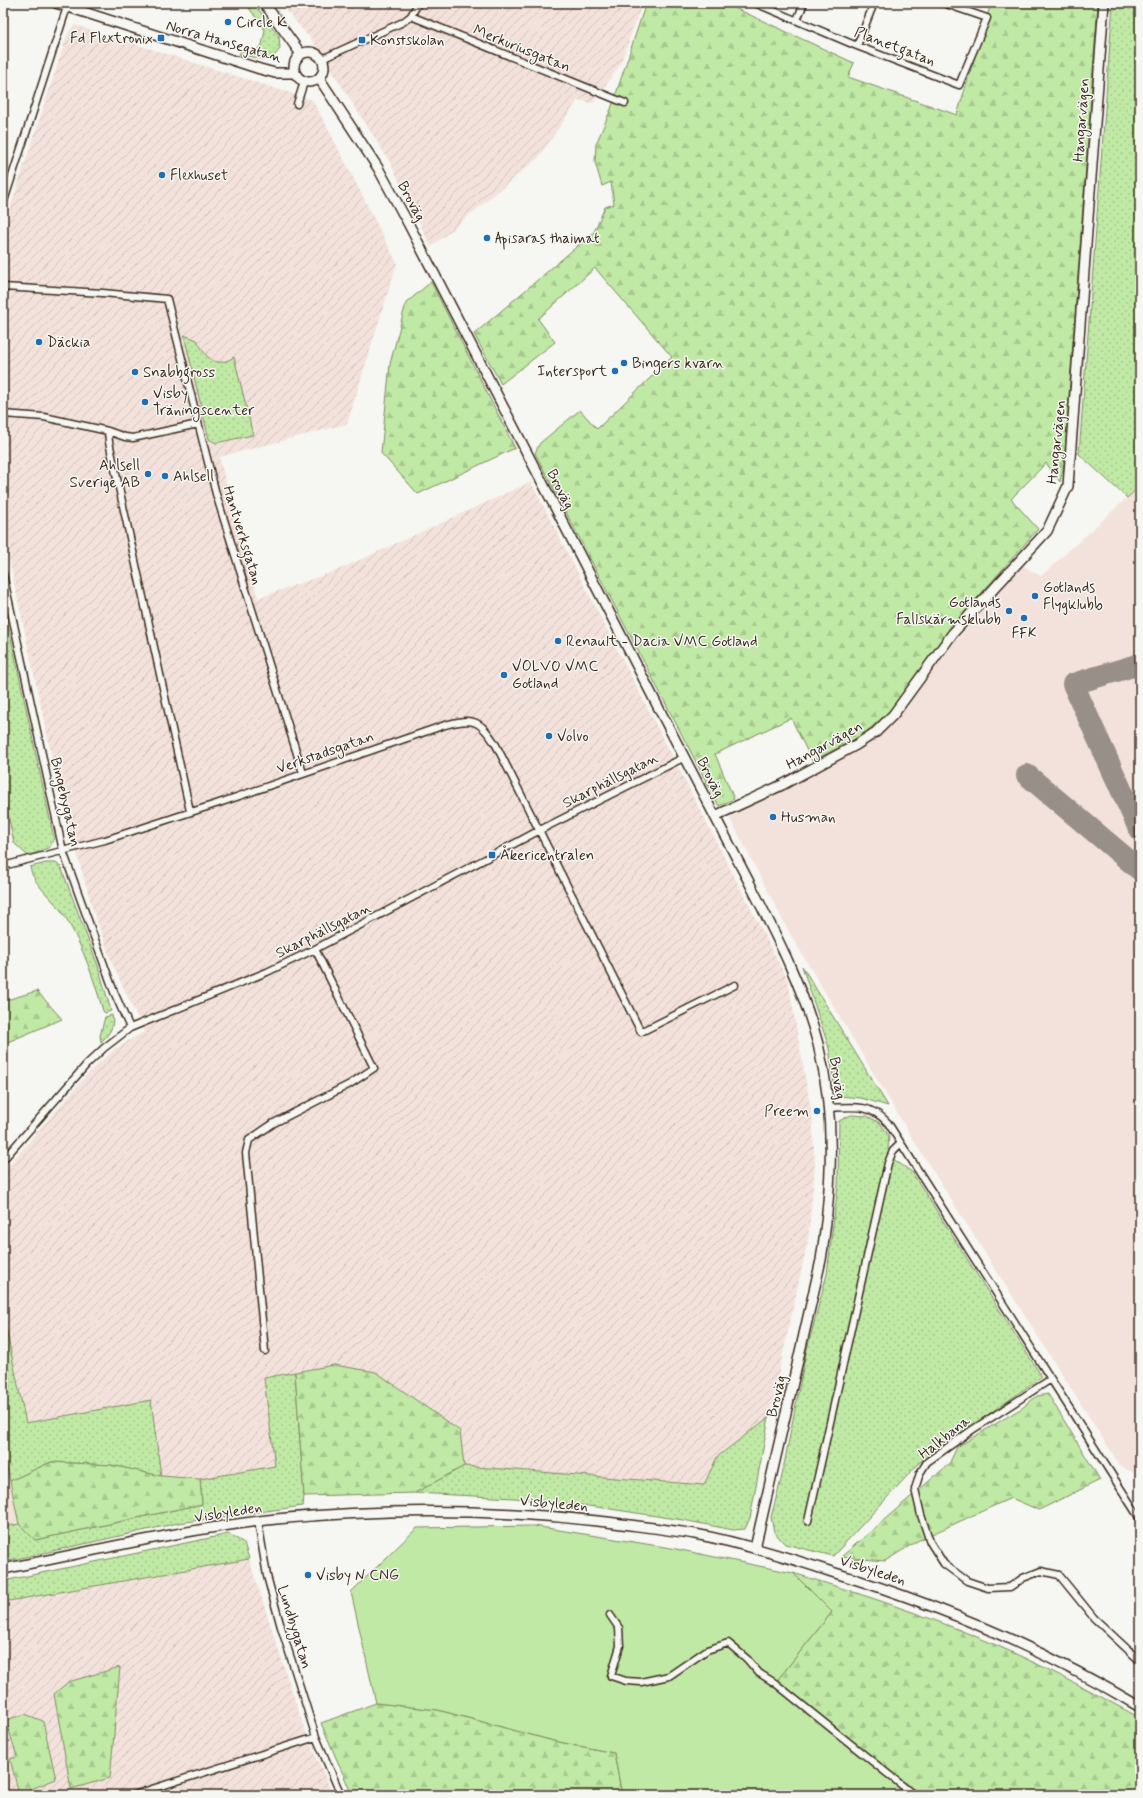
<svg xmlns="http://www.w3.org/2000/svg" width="1143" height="1798" viewBox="0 0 1143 1798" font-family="Mynerve,sans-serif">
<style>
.built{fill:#f3e2db}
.industrial{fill:url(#industrial-furrows)}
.grass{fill:url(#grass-dots);stroke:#7e8a62}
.forest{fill:url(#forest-firs);stroke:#7e8a62}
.park{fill:#c0e9a5;stroke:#7e8a62}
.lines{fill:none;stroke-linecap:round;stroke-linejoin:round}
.taxiway{stroke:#989088;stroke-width:22}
.street-casing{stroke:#3b2a1e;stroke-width:9}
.secondary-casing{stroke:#3b2a1e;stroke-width:12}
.street{stroke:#f6f6f2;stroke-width:6}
.secondary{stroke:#f6f6f2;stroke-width:9}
.poi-dot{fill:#1f6fb2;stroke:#f6f6f2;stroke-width:1.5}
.labels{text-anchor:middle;stroke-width:3;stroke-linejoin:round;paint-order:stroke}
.poi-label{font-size:15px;fill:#3b2a1e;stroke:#f6f6f2;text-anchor:start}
.street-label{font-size:15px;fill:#3b2a1e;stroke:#f6f6f2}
</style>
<defs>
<pattern id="industrial-furrows" width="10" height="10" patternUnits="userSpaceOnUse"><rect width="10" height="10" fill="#f3e2db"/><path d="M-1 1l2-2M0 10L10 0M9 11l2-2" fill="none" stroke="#d1c2bc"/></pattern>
<pattern id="grass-dots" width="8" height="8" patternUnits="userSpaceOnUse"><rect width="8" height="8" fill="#c0e9a5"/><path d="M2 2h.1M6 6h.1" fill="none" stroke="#a6c88e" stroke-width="1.8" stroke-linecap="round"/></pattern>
<pattern id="forest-firs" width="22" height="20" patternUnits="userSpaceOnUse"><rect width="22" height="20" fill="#c0e9a5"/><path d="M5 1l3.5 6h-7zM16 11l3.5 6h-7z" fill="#a6c88e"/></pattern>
</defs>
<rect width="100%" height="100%" fill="#f6f6f2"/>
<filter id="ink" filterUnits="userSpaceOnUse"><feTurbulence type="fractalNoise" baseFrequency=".025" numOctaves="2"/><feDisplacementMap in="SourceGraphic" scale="8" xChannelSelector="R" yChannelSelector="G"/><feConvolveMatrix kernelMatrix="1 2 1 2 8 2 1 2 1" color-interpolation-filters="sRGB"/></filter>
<g filter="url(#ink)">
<!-- built -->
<path class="built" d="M1140 486V1475L1121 1467 917 1146 789 932 729 816 856 752 881 735 953 644 1023 566 1041 576Z
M3 1451 19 1524 3 1527Z"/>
<!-- industrial -->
<path class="industrial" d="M280 3H639L642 4 620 65 593 103 578 100 538 158 431 247 390 162 314 43Z
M75 25 312 100 324 121 397 263 347 424 219 457 258 598 338 570 531 482 788 981 812 1116 815 1165 808 1240 769 1417 717 1457 704 1485 464 1466 460 1431 334 1365 264 1378 275 1466 200 1479 161 1476 151 1400 26 1423 3 1314V1172L91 1070 115 1049 144 1032 112 963 92 907 59 790 3 531 4 242 10 208 68 33Z
M249 1559 303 1725 333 1795H3V1602Z"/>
<!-- grass -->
<path class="grass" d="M1113 3 1140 4V486L1127 498 1079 454Z
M255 5 279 36 280 49 275 55 266 60 239 54 241 51 254 52 262 45 265 30 249 8Z
M184 335 197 340C205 356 214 370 234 357L253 435 216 443 209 439Z
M3 601 54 838 50 847 28 856 14 843 3 791Z
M46 863H56L61 867 98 966 111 1011 105 1013 103 1011C94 979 83 947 66 918 56 900 33 886 30 867Z
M802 966 888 1106 861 1098 839 1096 834 1084 829 1048Z
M112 1015C115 1027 109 1034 101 1042L100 1036 105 1017Z
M851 1115 867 1116 880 1123 889 1136 888 1149 893 1159 912 1172 1042 1377 920 1462 833 1556 785 1544 774 1532 771 1517 781 1480 806 1353 827 1274 838 1185 839 1121Z
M3 1314 26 1423 151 1400 161 1476 111 1465 51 1462 10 1481 3 1451Z
M295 1372 304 1496 303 1506 178 1523 3 1562V1527L19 1524 35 1540 202 1504 200 1479 275 1466 264 1378Z
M769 1417 750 1518 745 1529 733 1530 683 1520 597 1507 514 1498 415 1493 464 1466 704 1485 717 1457Z
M229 1534 244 1543 249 1559 3 1602V1581Z"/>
<!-- forest -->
<path class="forest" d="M646 3H724L854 63 848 77 957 115 991 3H1098L1064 464 1060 482 1046 463 1011 499 1038 529 944 636 889 712 860 737 812 761 791 718 715 754 734 799 719 806 535 453 540 443 580 410 597 429 672 357 595 268 538 319 555 342 501 384 474 334 594 232 605 207 614 204 611 182 602 186 595 162 596 144 611 109Z
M431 282 515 448 418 494 381 453 390 364 406 303Z
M37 991 62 1019 3 1044V1001Z
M334 1365 376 1372 460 1431 464 1466 415 1493 304 1496 295 1372Z
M1048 1394 1100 1480 1039 1510 1011 1498 919 1540 885 1561 841 1557 949 1464 957 1447 1022 1408 1037 1396Z
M51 1462 111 1465 161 1476 200 1479 202 1504 35 1540 19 1524 10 1481Z
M793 1573C855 1592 917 1612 977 1637 1033 1660 1087 1689 1140 1718V1795H914L775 1683 832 1612Z
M120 1667 110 1778 71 1789 54 1694 68 1682Z
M376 1703 438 1710 554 1741 614 1753 622 1795H352L321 1723Z
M25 1714 43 1721 56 1779 19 1794 10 1759 17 1757 6 1720Z"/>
<!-- park -->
<path class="park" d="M534 1526 671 1548 793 1573 832 1612 775 1683 914 1795H622L614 1753 554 1741 438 1710 376 1703 351 1592 417 1528Z"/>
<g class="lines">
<!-- taxiway -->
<path class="taxiway" d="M1140 664 1073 684 1140 831
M1027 775 1140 870"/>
<!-- street casing -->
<g class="street-casing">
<path id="street" d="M755 3 857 46 959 85 987 18 943 3
M411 16 625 103
M797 20 804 3
M857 46 874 3
M322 59 403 22 411 16 418 3
M297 104 304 82
M3 204 67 7
M3 287 103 293 167 299 216 494 303 773
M3 414 44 417 108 431
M3 574 63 851 114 992 130 1028
M190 811 109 442 108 431 125 437 133 438 198 424
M3 866 105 840 219 803 445 725C474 717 480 720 496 745L641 1032 735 985
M828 1108C853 1107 870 1103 888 1123L1140 1519
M3 1160 87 1064 104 1048 130 1028 267 972 315 949 540 830 685 757
M265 1351 246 1153 249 1140 274 1123 350 1084 374 1068 315 949
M1051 1379 972 1430 927 1462 920 1473 915 1489 921 1515 930 1542 944 1564 967 1581 988 1588 1010 1587 1023 1578 1041 1571 1059 1575 1094 1618 1140 1661
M258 1521 267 1576 281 1627 316 1737 341 1795
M808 1521 888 1163 893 1151 900 1144
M610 1615 619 1628 620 1646 611 1676 626 1681 641 1682 669 1676 707 1650 728 1643 747 1659 759 1673 775 1683 914 1795
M133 1795 316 1737"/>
</g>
<!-- secondary casing -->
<g class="secondary-casing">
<path id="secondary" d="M56 3 260 69 275 73H294
M264 3 301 54
M294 67a15 15 0 1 1 30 0a15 15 0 1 1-30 0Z
M319 78 378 168 408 223C497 392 582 561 670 730 697 781 722 831 749 882 776 935 803 987 818 1044 836 1117 832 1187 821 1260L755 1548
M715 816 782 785 856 745 876 732 893 715 953 633 1047 531 1068 486 1104 3
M3 1569C94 1551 184 1529 276 1519 387 1508 497 1509 607 1522 636 1526 666 1529 695 1534 742 1543 787 1557 832 1572 940 1605 1043 1649 1140 1707"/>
</g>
<!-- street -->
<use href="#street" class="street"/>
<!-- secondary -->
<use href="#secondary" class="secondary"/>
</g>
</g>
<!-- markers -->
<g class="poi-dot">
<circle cx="228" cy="22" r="4"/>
<rect x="157" y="34" width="8" height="8" rx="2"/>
<rect x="358" y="36" width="8" height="8" rx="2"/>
<circle cx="162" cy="175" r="4"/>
<circle cx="487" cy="238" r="4"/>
<circle cx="39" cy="342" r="4"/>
<circle cx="624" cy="363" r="4"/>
<circle cx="615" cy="371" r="4"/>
<circle cx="135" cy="372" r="4"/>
<circle cx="145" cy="402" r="4"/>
<circle cx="148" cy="474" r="4"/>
<circle cx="165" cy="476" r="4"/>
<circle cx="1035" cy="596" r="4"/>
<circle cx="1009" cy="611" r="4"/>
<circle cx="1024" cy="618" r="4"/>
<circle cx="558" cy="641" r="4"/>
<circle cx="504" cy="675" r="4"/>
<circle cx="549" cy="736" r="4"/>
<circle cx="773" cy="817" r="4"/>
<rect x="488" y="851" width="8" height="8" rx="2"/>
<circle cx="817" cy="1111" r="4"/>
<circle cx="308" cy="1575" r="4"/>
</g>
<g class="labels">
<!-- poi labels -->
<g class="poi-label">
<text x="236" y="27">Circle K</text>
<text x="153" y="43" text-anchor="end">Fd Flextronix</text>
<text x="370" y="45">Konstskolan</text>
<text x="170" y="180">Flexhuset</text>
<text x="495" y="243">Apisaras thaimat</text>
<text x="47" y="347">Däckia</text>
<text x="632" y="368">Bingers kvarn</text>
<text x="607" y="376" text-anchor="end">Intersport</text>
<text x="143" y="377">Snabbgross</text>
<text x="153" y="398">Visby<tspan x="153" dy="17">Träningscenter</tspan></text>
<text x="140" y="470" text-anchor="end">Ahlsell<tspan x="140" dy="17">Sverige AB</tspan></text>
<text x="173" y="481">Ahlsell</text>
<text x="1043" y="592">Gotlands<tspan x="1043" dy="17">Flygklubb</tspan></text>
<text x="1001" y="607" text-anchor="end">Gotlands<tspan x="1001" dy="17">Fallskärmsklubb</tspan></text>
<text x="1024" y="638" text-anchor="middle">FFK</text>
<text x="566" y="646">Renault - Dacia VMC Gotland</text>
<text x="512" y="671">VOLVO VMC<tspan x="512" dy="17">Gotland</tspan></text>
<text x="557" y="741">Volvo</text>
<text x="781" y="822">Husman</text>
<text x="500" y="860">Åkericentralen</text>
<text x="809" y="1116" text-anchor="end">Preem</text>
<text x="316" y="1580">Visby N CNG</text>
</g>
<!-- street labels -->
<g class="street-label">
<text transform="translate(224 41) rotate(16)" y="5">Norra Hansegatan</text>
<text transform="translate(895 46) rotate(21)" y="5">Planetgatan</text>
<text transform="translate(522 48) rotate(22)" y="5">Merkuriusgatan</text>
<text transform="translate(1081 120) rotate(-86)" y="5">Hangarvägen</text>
<text transform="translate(412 201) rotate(62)" y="5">Broväg</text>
<text transform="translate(1056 442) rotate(-84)" y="5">Hangarvägen</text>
<text transform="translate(561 489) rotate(63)" y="5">Broväg</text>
<text transform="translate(243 535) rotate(73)" y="5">Hantverksgatan</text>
<text transform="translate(824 745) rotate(-29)" y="5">Hangarvägen</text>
<text transform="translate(325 752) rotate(-19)" y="5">Verkstadsgatan</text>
<text transform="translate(711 777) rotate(63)" y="5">Broväg</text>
<text transform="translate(610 780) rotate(-27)" y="5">Skarphällsgatan</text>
<text transform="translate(66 802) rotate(77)" y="5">Bingebygatan</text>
<text transform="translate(323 930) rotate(-27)" y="5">Skarphällsgatan</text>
<text transform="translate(838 1078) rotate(81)" y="5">Broväg</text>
<text transform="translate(776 1396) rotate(-77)" y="5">Broväg</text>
<text transform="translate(944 1437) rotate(-38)" y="5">Halkbana</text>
<text transform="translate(554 1503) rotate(5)" y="5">Visbyleden</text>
<text transform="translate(228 1512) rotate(-9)" y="5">Visbyleden</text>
<text transform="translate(873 1570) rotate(18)" y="5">Visbyleden</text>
<text transform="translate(295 1627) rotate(73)" y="5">Lundbygatan</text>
</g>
</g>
<!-- margin -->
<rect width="1143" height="1798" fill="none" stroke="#f6f6f2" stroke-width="16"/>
<rect x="8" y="8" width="1127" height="1782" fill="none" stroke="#3b2a1e" stroke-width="1.5" filter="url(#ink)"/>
</svg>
